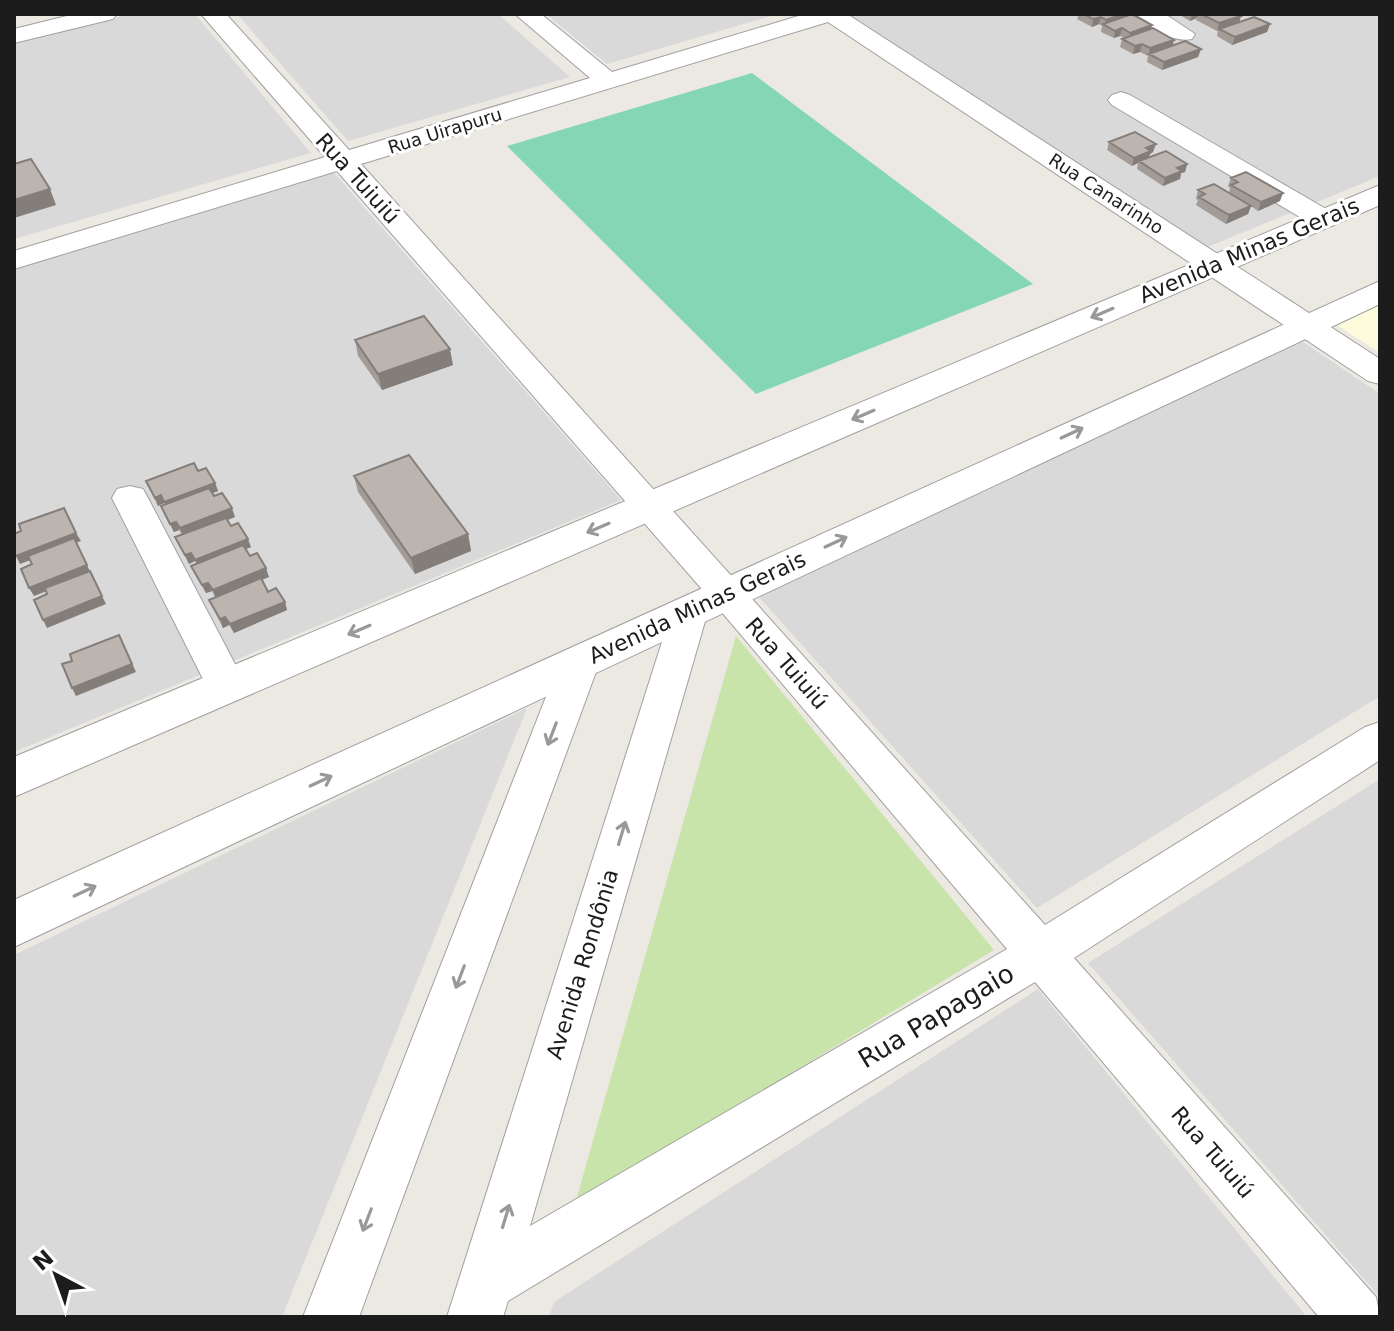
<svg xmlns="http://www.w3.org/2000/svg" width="1394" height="1331" viewBox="0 0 1394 1331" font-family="'DejaVu Sans',sans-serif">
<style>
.residential{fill:#dad9d9}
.education{fill:#fcfbdb}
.grass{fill:#c9e4ab}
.pitch{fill:#85d6b3}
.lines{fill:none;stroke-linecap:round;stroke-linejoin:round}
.minor-casing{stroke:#a0a0a0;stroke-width:2}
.tertiary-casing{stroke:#a0a0a0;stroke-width:2}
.minor{fill:#fff;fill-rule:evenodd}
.tertiary{fill:#fff;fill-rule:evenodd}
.wall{fill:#a29b96}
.shaded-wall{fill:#847e7a}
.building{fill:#bcb4af;stroke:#847e7a;stroke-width:2}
.oneway{stroke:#999}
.labels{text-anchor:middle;stroke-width:6;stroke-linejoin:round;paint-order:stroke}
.far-street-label{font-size:18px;fill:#1c1c1c;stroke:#fff}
.street-label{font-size:22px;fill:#1c1c1c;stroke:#fff}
.near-street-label{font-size:26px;fill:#1c1c1c;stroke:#fff}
</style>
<rect width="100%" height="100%" fill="#ece8e2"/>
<!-- residential -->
<path class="residential" d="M131 14H195L311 153 14 239V42Z
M237 14H498L570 77 348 141Z
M546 14H778L607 64Z
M856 14H1380V176L1200 250 843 18Z
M334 173 621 500 14 752V268Z
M1303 342 1380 394V696L1037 908 759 597Z
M527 708 282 1317H14V955Z
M1380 779V1297L1088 963Z
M1038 989 1307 1317H549L554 1302Z"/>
<!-- education -->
<path class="education" d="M1380 305V353L1337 325Z"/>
<!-- grass -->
<path class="grass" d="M736 636 994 950 575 1204Z"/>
<!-- pitch -->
<path class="pitch" d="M752 73 1033 284 756 394 507 146Z"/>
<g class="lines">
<!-- minor casing -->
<g class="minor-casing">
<path id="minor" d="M75 14H117L113 19 14 43V29Z
M201 14H226L349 150 590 78 515 14H541L612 72 805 14H847L1380 359V384L1368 381 828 22 361 164 1045 925 1365 727 1380 722V760L1074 958 1376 1297 1380 1317H1319L1035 982 508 1301 503 1317H447L675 601 689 597 703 601 708 611 530 1226 1007 949 714 603 337 171 14 269V251L325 157Z
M1136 14H1165L1195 34 1192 39C1174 43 1147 28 1136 14Z
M1121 92 1130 95 1333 213 1337 219 1333 225 1323 228 1313 225 1112 105 1108 100 1112 95Z
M130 486 143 489 148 498 247 687 241 698 227 703 213 698 207 687 112 498 117 489Z
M580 646 594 650 600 661 359 1317H303L560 661 566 650Z"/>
</g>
<!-- tertiary casing -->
<g class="tertiary-casing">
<path id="tertiary" d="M1380 185V205L14 797V757Z
M1380 281V304L14 947V900Z"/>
</g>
<!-- minor -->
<use href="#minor" class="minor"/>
<!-- tertiary -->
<use href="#tertiary" class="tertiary"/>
</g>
<!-- wall -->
<path class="wall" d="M1079 14H1129L1152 25 1151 29 1174 40 1173 45 1201 49 1198 57 1162 70 1147 62 1148 56 1140 52 1133 54 1120 47 1122 39 1125 38 1120 36 1114 38 1101 32 1102 26 1099 24 1092 27 1077 19Z
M1178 14H1240L1241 16 1239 22 1270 24 1267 32 1232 45 1217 36 1218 30 1217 31 1196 20 1197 18 1190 21Z
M1109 142 1153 152 1150 154 1149 157 1187 164 1185 172 1181 173 1180 179 1163 186 1137 169 1138 163 1132 166 1107 150Z
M1231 178 1280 201 1258 211 1251 206 1248 214 1226 224 1196 205 1198 200 1196 199 1198 190 1229 193 1230 188 1228 186Z
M355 340 453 365 382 390 358 356Z
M198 471 215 483 218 491 213 493 235 517 227 520 231 526 251 547 246 549 250 556 269 577 261 580 268 592 285 602 287 610 234 633 229 625 223 628 209 600 215 597 212 591 206 593 191 566 197 564 195 561 189 564 175 537 182 535 179 530 174 532 161 506 165 505 164 503 158 506 146 481Z
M354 476 468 534 471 551 415 574 358 492Z"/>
<!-- shaded-wall -->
<path class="shaded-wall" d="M1123 14H1129L1127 19 1105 25 1106 20Z
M1192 14H1198L1197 18 1190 21Z
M1235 14H1240L1239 16H1241L1239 23 1219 29 1217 31 1219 23Z
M1101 17 1099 24 1092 27 1093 19Z
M1270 24 1267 32 1232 45 1235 37Z
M1152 25 1150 32 1128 40 1130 33Z
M1122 28 1120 36 1114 38 1115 31Z
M1174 40 1172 47 1149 54 1150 48Z
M1142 44 1140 52 1133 54 1135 46Z
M1201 49 1198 57 1162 70 1164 62Z
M1156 144 1153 152 1150 154 1148 159 1139 161 1138 163 1132 166 1134 158 1146 148Z
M1187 164 1185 172 1181 173 1180 179 1163 186 1165 178 1177 168Z
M50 189 56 205 14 218V200Z
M1283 193 1280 201 1258 211 1261 202Z
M1251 206 1248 214 1226 224 1229 215Z
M450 349 453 365 382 390 378 374Z
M215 483 218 491 168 510 164 502Z
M161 495 164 503 158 506 155 498Z
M232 508 235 517 184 537 180 528Z
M176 522 179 530 174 532 170 524Z
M76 533 81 541 20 564 16 556Z
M468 534 471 551 415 574 411 558Z
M248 539 251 547 199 568 195 560Z
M191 553 195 561 189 564 185 555Z
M87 565 91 574 34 596 29 588Z
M266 568 269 577 216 598 213 590Z
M208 583 212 591 206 593 202 585Z
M102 596 106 604 47 628 43 620Z
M285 602 287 610 234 633 230 624Z
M225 617 229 625 223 628 220 619Z
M119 635 136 672 76 696 72 688Z"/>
<!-- building -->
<path class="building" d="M1084 14H1123L1106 20 1101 17 1093 19Z
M1132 14 1152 25 1130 33 1122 28 1115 31 1103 24Z
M1201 14H1237L1241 16 1219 23Z
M1254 17 1270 24 1235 37 1219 29Z
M1153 28 1174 40 1150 48 1142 44 1135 46 1122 39Z
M1185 41 1201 49 1164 62 1149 54Z
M1135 132 1156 144 1146 148 1151 151 1134 158 1109 142Z
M1166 151 1187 164 1177 168 1182 171 1165 178 1139 161Z
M31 159 50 189 14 200V164Z
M1246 172 1283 193 1261 202 1231 185 1238 182 1231 178Z
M1214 184 1251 206 1229 215 1199 197 1205 194 1198 190Z
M424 316 450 349 378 374 355 340Z
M409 455 468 534 411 558 354 476Z
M194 463 198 471 206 468 215 483 164 502 161 495 155 498 146 481Z
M209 488 214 496 222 493 232 508 180 528 176 522 170 524 161 506Z
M64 508 76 533 16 556 14 552V534L21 531 19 524Z
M226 518 231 526 238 523 248 539 195 560 191 553 185 555 175 537Z
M74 538 87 565 29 588 21 569 32 564 28 556Z
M243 545 250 556 257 553 266 568 213 590 208 583 202 585 191 566Z
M90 571 102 596 43 620 34 600 47 594 45 588Z
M261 578 268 592 276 588 285 602 230 624 225 617 220 619 209 600Z
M119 635 132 664 72 688 62 664 72 661 70 654Z"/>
<!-- one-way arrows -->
<defs><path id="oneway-shaft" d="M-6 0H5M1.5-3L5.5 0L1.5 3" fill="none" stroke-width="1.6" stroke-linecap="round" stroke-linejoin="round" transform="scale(2)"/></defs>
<g class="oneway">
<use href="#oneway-shaft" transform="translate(1102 313) rotate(157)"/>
<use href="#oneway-shaft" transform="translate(863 415) rotate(157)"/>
<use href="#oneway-shaft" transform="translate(1072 433) rotate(-25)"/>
<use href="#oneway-shaft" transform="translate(598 528) rotate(157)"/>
<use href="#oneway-shaft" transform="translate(836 542) rotate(-25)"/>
<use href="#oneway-shaft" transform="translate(359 630) rotate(157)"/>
<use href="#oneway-shaft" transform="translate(552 734) rotate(111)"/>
<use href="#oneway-shaft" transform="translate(321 781) rotate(-25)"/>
<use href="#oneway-shaft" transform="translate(622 833) rotate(-73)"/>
<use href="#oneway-shaft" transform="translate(85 891) rotate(-25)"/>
<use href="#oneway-shaft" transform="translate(460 977) rotate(111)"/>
<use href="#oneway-shaft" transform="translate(506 1216) rotate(-73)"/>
<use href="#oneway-shaft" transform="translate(367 1220) rotate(111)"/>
</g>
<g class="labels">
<!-- far-street labels -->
<g class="far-street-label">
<text transform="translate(445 131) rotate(-17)" y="6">Rua Uirapuru</text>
<text transform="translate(1106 194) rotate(33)" y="6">Rua Canarinho</text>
</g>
<!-- street labels -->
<g class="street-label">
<text transform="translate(358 178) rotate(48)" y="8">Rua Tuiuiú</text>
<text transform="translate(1249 250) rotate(-23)" y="8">Avenida Minas Gerais</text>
<text transform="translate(697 607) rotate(-25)" y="8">Avenida Minas Gerais</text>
<text transform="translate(787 663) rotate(49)" y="8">Rua Tuiuiú</text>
<text transform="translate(582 964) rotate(-73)" y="8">Avenida Rondônia</text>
<text transform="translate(1213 1152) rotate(49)" y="8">Rua Tuiuiú</text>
</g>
<!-- near-street labels -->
<g class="near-street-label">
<text transform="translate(936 1016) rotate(-31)" y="9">Rua Papagaio</text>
</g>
</g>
<!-- border -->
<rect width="1394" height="1331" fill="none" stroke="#1c1c1c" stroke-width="32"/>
<!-- north arrow -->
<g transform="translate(56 1275) rotate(319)" stroke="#ffffff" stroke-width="6" paint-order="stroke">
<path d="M0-6L14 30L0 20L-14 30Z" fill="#1c1c1c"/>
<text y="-12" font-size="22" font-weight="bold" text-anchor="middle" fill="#1c1c1c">N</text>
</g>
</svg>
